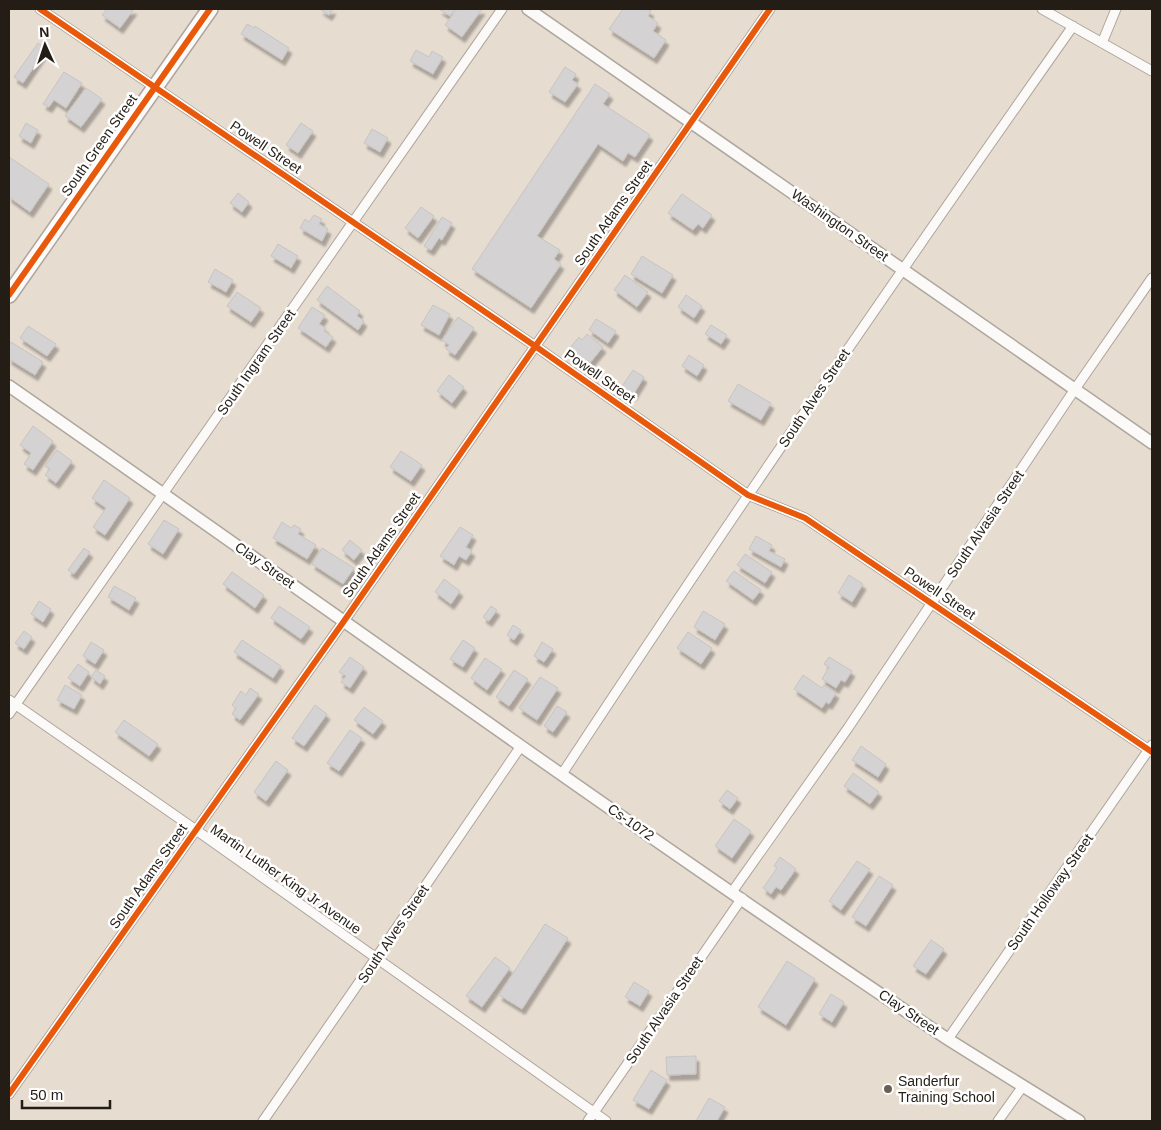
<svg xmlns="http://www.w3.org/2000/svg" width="1161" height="1130" viewBox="0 0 1161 1130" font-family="Helvetica,sans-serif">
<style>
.building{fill:#d4d2d2;stroke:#c6c4c2;filter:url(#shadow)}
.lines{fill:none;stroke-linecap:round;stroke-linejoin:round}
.minor-casing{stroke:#aea69d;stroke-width:11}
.tertiary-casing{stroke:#aea69d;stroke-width:14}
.primary-casing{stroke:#aea69d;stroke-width:18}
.minor{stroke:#fbfaf8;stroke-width:9}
.tertiary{stroke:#fbfaf8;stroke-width:11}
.primary{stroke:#fbfaf8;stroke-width:15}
.cycleway-casing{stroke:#fff;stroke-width:9}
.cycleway{stroke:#e8590c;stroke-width:6}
.poi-dot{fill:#686056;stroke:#fff;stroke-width:2}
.labels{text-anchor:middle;stroke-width:5;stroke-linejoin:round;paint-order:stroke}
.street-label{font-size:14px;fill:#231d15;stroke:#fff}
.poi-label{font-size:14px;fill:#231d15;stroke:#fff;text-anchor:start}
</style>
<defs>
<filter id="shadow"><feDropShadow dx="3" dy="5.5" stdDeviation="1" flood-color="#0004"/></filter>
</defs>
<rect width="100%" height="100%" fill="#e7dcd0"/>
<!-- building -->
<path class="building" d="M107 9H134L120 28 102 15Z
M320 9H333L329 15Z
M439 9H455L450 16Z
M457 9H482L462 37 445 25Z
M623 9H647L651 11 648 16 658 23 653 31 666 40 654 58 609 29Z
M247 24 254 28 255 26 289 48 282 60 241 34Z
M38 43 46 49 23 83 14 77Z
M416 50 429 57 432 51 443 57 433 74 410 61Z
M565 67 576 74 572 80 578 84 565 102 549 92Z
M64 72 82 83 66 108 54 100 49 107 43 104Z
M595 84 610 94 603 104 650 135 635 157 628 153 623 161 598 144 537 236 560 250 554 259 561 264 531 308 472 269Z
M86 88 102 99 81 127 65 116Z
M26 123 38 130 31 143 19 136Z
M301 123 313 131 298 153 286 145Z
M372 129 388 138 380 152 364 143Z
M9 157 49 184 30 212 9 197Z
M238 193 249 202 242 212 230 203Z
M682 194 712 215 703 228 698 224 693 230 668 213Z
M421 207 434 216 418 238 405 228Z
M314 215 322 219 319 224 328 229 322 241 300 228 305 219 309 222Z
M442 217 452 223 442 240 439 238 431 250 424 246Z
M278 244 298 256 291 268 271 256Z
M642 256 673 275 662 293 631 274Z
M215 269 233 280 226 292 208 282Z
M625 275 648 292 637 307 614 290Z
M327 286 360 311 357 316 364 321 358 330 317 300Z
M237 292 261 308 251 322 227 306Z
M686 295 702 306 694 318 678 307Z
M433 305 450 314 439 335 421 325Z
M312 307 325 315 319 324 326 328 324 331 333 337 326 347 298 328Z
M458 317 474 328 455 355 446 349 449 345 442 340Z
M596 319 616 331 608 343 589 330Z
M711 325 727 335 721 344 705 334Z
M28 326 56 344 47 356 20 338Z
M587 334 603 347 589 364 569 349 579 337 582 340Z
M11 342 43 362 35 375 9 359V346Z
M689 355 704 365 697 376 682 366Z
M633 370 644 377 633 395 621 388Z
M449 375 464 387 452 403 437 391Z
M738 384 771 403 761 420 728 401Z
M33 426 53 441 33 470 24 464 31 453 20 445Z
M57 450 72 461 56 483 45 475 50 469 45 466Z
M401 451 422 465 411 481 390 467Z
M104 480 130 498 105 535 93 527 106 508 92 498Z
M164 520 179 529 163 554 148 544Z
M282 522 291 528 294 525 301 529 298 534 316 545 307 559 273 538Z
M460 527 473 535 466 547 472 551 466 560 459 556 454 565 440 556Z
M756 536 772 545 769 551 785 559 781 567 749 549Z
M350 540 362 550 354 560 342 550Z
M84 548 90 552 74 574 68 570Z
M322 548 354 568 343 584 312 564Z
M745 554 772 572 765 583 737 565Z
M734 571 761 590 753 600 726 581Z
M232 572 264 595 255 608 223 584Z
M849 575 863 584 852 602 838 593Z
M444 579 460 591 451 604 435 592Z
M114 586 136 598 129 610 108 597Z
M39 601 51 609 43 622 31 614Z
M279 606 310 627 301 639 271 618Z
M491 606 497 610 489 621 483 617Z
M703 611 725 624 715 640 694 627Z
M513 625 521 630 514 640 507 635Z
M24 631 32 637 24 649 15 643Z
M688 632 712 648 701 664 677 648Z
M242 640 281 666 273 678 234 652Z
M463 640 475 648 463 667 450 659Z
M91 642 104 650 95 664 83 656Z
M542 642 553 649 544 662 534 656Z
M350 657 364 667 350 688 341 682 346 676 339 672Z
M829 657 852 671 845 682 841 680 836 688 822 679 829 667 824 664Z
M485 658 502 669 487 690 471 678Z
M78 664 89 672 80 686 68 678Z
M96 670 105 676 100 684 91 677Z
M514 670 528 679 509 706 496 697Z
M803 675 822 688 824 685 836 693 829 704 826 702 822 708 794 689Z
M540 677 558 688 537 720 519 708Z
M65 685 82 695 74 709 57 700Z
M250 688 259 694 240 720 232 714 236 708 232 705 241 691 246 695Z
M315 705 327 714 304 746 292 738Z
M557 706 567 712 553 732 544 726Z
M364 707 383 721 373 734 354 720Z
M124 720 158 744 149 756 115 732Z
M350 730 362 738 339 771 327 763Z
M861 746 886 764 878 777 852 760Z
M276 761 288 770 266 801 254 792Z
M853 773 879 792 870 804 844 786Z
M727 790 738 798 730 809 719 801Z
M734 819 751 831 732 858 715 846Z
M780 857 796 869 781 890 776 887 771 894 763 888 777 868 774 866Z
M857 861 870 869 841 910 829 901Z
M879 876 893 885 866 926 852 917Z
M545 924 568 938 522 1009 499 995Z
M931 940 944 949 926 974 913 966Z
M495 957 510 968 482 1007 466 996Z
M787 961 815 979 786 1025 758 1007Z
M634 982 649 991 640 1006 625 997Z
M831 994 844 1002 832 1022 819 1014Z
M696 1056V1074L667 1075 666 1057Z
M651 1070 667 1080 649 1109 633 1100Z
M709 1098 725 1107 717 1121H696Z"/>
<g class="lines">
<!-- minor casing -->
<g class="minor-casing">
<path id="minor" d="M40 9 535 346 748 495 805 518 1152 752
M1042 9 1152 71
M1102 43 1116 9
M9 700 196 830 606 1121
M9 714 502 9
M562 774C728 521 899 273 1073 26
M732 892 848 728 1075 389 1152 278
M948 1039 1152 745
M9 1094 344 621 770 9
M263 1121 376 958 521 746
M588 1121 742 898
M998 1121 1023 1086"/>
</g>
<!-- tertiary casing -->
<g class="tertiary-casing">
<path id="tertiary" d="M528 9 1152 443
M9 386C321 603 629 827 946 1038 990 1066 1035 1093 1079 1121"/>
</g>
<!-- primary casing -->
<g class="primary-casing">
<path id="primary" d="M9 295 210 9"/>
</g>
<!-- minor -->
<use href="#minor" class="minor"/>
<!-- tertiary -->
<use href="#tertiary" class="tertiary"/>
<!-- primary -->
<use href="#primary" class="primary"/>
<!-- cycleway casing -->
<g class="cycleway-casing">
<path id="cycleway" d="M40 9 535 346 748 495 805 518 1152 752
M9 295 210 9
M9 1094 344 621 770 9"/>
</g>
<!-- cycleway -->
<use href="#cycleway" class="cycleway"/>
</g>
<!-- markers -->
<circle class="poi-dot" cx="888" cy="1089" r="5"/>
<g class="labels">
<!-- street labels -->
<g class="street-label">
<text transform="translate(99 145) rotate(-55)" y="5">South Green Street</text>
<text transform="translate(266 147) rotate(34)" y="5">Powell Street</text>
<text transform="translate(613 213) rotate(-55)" y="5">South Adams Street</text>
<text transform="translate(840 225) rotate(35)" y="5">Washington Street</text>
<text transform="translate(256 362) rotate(-55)" y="5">South Ingram Street</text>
<text transform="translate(600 376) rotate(35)" y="5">Powell Street</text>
<text transform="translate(814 398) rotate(-56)" y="5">South Alves Street</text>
<text transform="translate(985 524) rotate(-56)" y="5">South Alvasia Street</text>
<text transform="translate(381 545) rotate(-55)" y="5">South Adams Street</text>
<text transform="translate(265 565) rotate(35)" y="5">Clay Street</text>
<text transform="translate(940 593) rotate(34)" y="5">Powell Street</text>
<text transform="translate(631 822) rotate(35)" y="5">Cs-1072</text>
<text transform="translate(148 876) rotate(-55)" y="5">South Adams Street</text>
<text transform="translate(286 879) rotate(35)" y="5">Martin Luther King Jr Avenue</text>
<text transform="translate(1050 892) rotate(-55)" y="5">South Holloway Street</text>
<text transform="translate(393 934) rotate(-56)" y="5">South Alves Street</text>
<text transform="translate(664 1010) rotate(-56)" y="5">South Alvasia Street</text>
<text transform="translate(909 1012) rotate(34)" y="5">Clay Street</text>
</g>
<!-- poi labels -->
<g class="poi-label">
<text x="898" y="1086">Sanderfur<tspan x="898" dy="16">Training School</tspan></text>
</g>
</g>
<!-- border -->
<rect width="1161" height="1130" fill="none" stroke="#231d15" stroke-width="20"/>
<!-- north arrow -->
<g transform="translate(45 45) rotate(357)" stroke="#ffffff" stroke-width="4" paint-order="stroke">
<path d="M0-4L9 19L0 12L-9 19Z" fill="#231d15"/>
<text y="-8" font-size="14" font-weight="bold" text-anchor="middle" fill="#231d15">N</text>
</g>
<!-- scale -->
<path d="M22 1100v8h88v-8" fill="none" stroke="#231d15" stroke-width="2.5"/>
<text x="30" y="1100" font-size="15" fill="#231d15" stroke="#ffffff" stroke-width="4" paint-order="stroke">50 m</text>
</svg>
